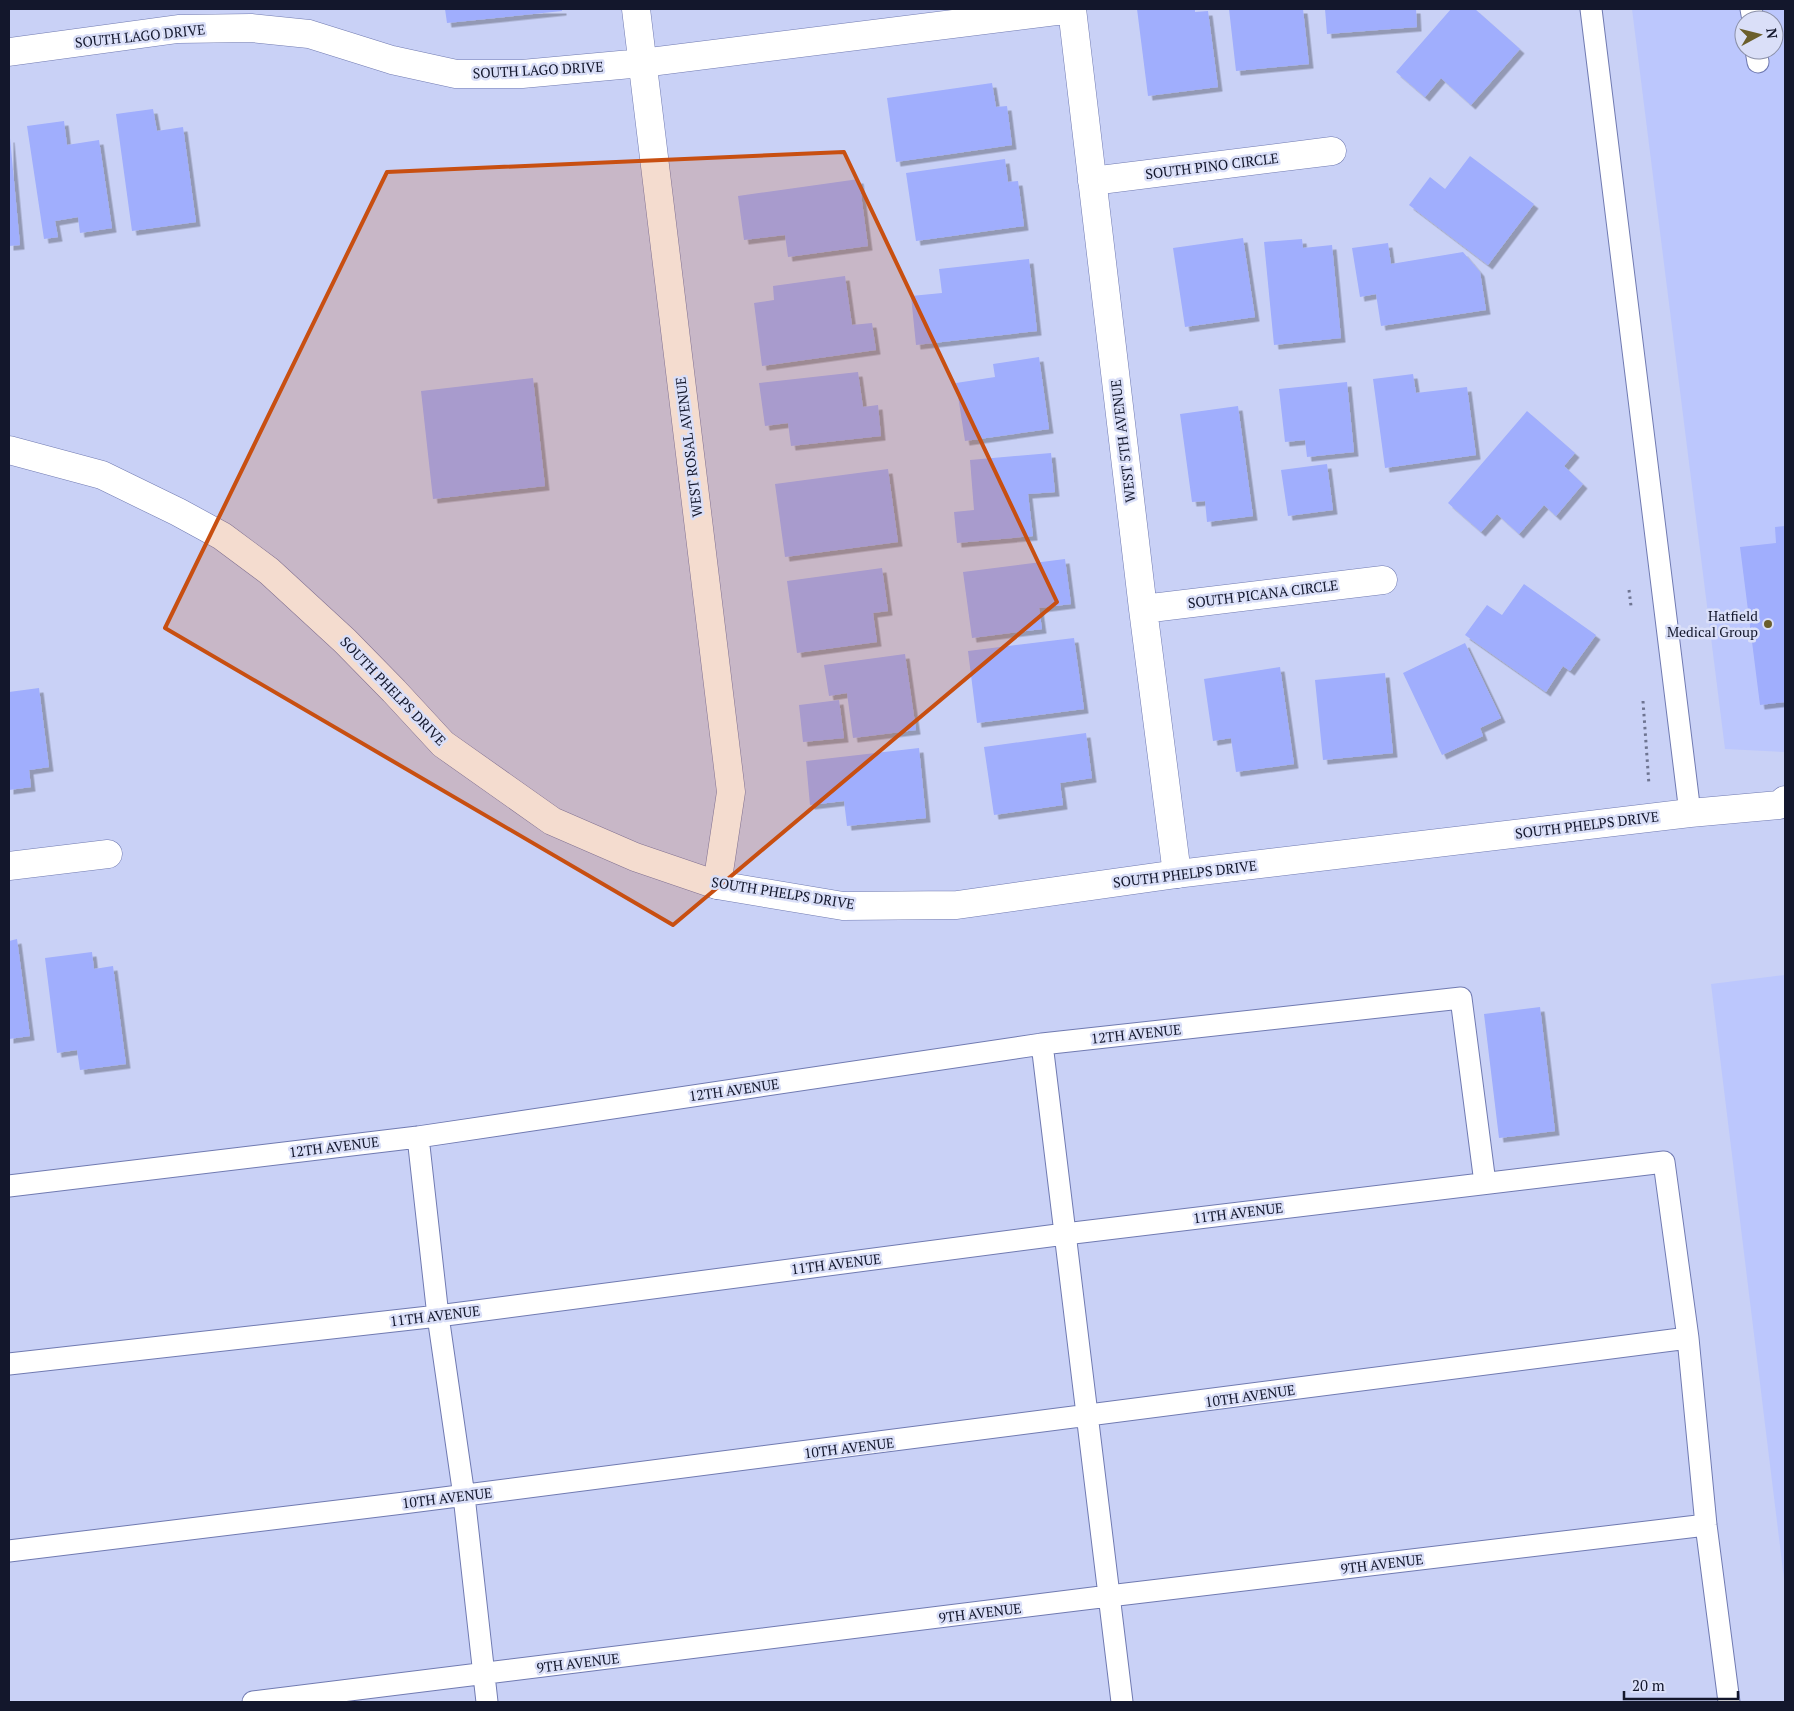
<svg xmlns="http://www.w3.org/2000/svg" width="1794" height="1711" viewBox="0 0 1794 1711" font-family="'PT Serif',serif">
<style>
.built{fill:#bcc7fd;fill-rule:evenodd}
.building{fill:#a0aefd;filter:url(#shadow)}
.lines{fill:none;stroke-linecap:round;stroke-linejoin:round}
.service-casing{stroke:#707ab1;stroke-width:23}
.minor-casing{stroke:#707ab1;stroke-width:29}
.tertiary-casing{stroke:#707ab1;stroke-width:29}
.path{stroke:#6e7491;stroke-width:3;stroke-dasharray:2.5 4;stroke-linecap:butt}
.service{stroke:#fff;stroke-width:21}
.minor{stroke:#fff;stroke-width:28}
.tertiary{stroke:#fff;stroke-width:28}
.marked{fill:#c84f11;fill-opacity:0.2;stroke:#c84f11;stroke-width:4;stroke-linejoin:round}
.poi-dot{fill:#6b5f2c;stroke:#dadff8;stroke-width:2}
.labels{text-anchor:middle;stroke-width:5;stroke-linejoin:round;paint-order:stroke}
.street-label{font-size:14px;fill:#13172c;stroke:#dadff8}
.poi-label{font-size:14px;fill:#13172c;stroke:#dadff8;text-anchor:end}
</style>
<defs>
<filter id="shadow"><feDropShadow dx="4.5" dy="4.5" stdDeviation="0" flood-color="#0004"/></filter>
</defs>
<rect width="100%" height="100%" fill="#c9d1f6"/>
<!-- built -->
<path class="built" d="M1632 9H1785V752L1725 749ZM1744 20H1774V50H1744Z
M1785 975V1587L1711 984Z"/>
<!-- building -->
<path class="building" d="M445 9H562V11L447 23Z
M1137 9H1195V12L1208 11 1218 87 1148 96Z
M1229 9H1303L1309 64 1236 71Z
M1325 9H1416L1417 27 1327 34Z
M1451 9H1475L1520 49 1471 105 1441 78 1425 97 1396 72Z
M992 83 996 107 1007 106 1012 145 896 162 887 98Z
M153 109 157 131 183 127 196 222 132 231 116 114Z
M64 121 67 145 99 140 112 228 80 233 78 217 55 221 58 237 44 239 27 126Z
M9 138H10L20 245 9 246Z
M1470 156 1534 204 1488 265 1409 205 1430 177 1445 189Z
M1005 159 1008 182 1018 181 1024 226 916 241 906 173Z
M859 179 868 246 788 257 785 235 744 240 738 196Z
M1243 238 1255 317 1185 327 1173 248Z
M1302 239 1303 248 1332 245 1341 338 1274 345 1264 242Z
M1388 243 1391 264 1463 252 1480 272 1486 310 1381 326 1376 294 1360 297 1352 248Z
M1029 259 1037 331 916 345 911 296 942 293 939 269Z
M845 276 852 325 872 323 876 350 762 366 754 303 774 300 773 286Z
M1039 357 1049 429 965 441 956 383 995 377 993 364Z
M858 372 863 407 878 405 881 436 791 446 788 423 765 426 759 383Z
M1413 374 1416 393 1467 387 1476 455 1385 468 1373 379Z
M533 378 545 486 433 499 421 391Z
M1347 382 1354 452 1307 457 1305 440 1285 442 1279 389Z
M1238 406 1253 516 1207 522 1205 501 1192 502 1180 414Z
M1527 411 1575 453 1564 466 1583 484 1556 516 1544 505 1519 534 1497 514 1481 532 1448 503Z
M1051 453 1055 492 1028 494 1033 536 957 543 954 512 974 510 970 460Z
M1327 464 1333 510 1288 516 1281 470Z
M888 469 898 542 785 557 775 484Z
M1785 526V702L1760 705 1740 547 1776 543 1775 527Z
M1065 559 1071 604 1039 608 1042 629 972 638 963 572Z
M882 568 888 611 873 613 877 642 797 653 787 581Z
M1524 584 1596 635 1570 671 1563 666 1546 692 1465 635 1487 605 1502 615Z
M1074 638 1084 709 977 723 968 651Z
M1465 643 1501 718 1480 728 1483 736 1442 755 1403 673Z
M905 654 916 730 853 738 847 693 829 696 824 665Z
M1280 667 1294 764 1236 772 1231 738 1213 741 1204 679Z
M1385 673 1393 753 1323 760 1315 680Z
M39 688 49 767 29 770 31 787 9 790V692Z
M839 700 844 738 803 742 799 705Z
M1086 733 1092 778 1060 783 1063 805 994 815 984 747Z
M919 748 926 818 847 826 844 801 810 805 806 761Z
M17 939 30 1036 9 1039V941Z
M92 952 94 969 113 966 126 1064 80 1070 77 1050 57 1053 45 958Z
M1540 1007 1555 1131 1499 1138 1484 1014Z"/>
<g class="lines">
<!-- service casing -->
<g class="service-casing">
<path id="service" d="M1591 9 1690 813
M1751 9 1753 20
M1756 50 1758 62
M1042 1044 1122 1702
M418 1137 438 1316 464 1496 487 1702
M9 1186 418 1137 1042 1044 1461 998 1485 1183
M9 1364 438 1316 1065 1234 1664 1162 1688 1338 1706 1525 1729 1702
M9 1551C569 1484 1128 1412 1688 1338
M253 1702 1109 1596 1706 1525"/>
</g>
<!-- minor casing -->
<g class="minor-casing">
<path id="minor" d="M636 9 731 792 717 885
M1072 9 1143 609 1177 874
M9 52 178 29 251 28 309 34 392 60 456 74H522L642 63 1072 9
M1092 181 1332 151
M1143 609 1383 580
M9 866 108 854"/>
</g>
<!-- tertiary casing -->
<g class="tertiary-casing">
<path id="tertiary" d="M9 450 102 475 178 512 222 536 269 571 345 641 394 691 443 744 552 821 635 857 717 885 843 906 957 905 1177 874 1690 813 1779 805 1785 800"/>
</g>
<!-- path -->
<path class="path" d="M1629 590 1631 606
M1643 701 1649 785"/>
<!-- service -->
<use href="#service" class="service"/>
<!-- minor -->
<use href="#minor" class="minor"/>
<!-- tertiary -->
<use href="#tertiary" class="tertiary"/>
</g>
<!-- marked area -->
<path class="marked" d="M844 152 1057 602 673 925 165 628 387 172Z"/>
<!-- markers -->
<circle class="poi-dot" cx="1768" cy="624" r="5"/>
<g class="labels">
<!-- street labels -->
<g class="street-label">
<text transform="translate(140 36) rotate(-6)" y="5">SOUTH LAGO DRIVE</text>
<text transform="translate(538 70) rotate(-3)" y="5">SOUTH LAGO DRIVE</text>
<text transform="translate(1212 166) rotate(-7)" y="5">SOUTH PINO CIRCLE</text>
<text transform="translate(1123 441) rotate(-97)" y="5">WEST 5TH AVENUE</text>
<text transform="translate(689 447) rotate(-97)" y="5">WEST ROSAL AVENUE</text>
<text transform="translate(1263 594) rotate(-7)" y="5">SOUTH PICANA CIRCLE</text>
<text transform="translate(393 691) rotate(46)" y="5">SOUTH PHELPS DRIVE</text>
<text transform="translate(1587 825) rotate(-7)" y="5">SOUTH PHELPS DRIVE</text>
<text transform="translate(1185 874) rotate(-7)" y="5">SOUTH PHELPS DRIVE</text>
<text transform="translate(783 893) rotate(9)" y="5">SOUTH PHELPS DRIVE</text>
<text transform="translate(1136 1034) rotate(-6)" y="5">12TH AVENUE</text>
<text transform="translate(734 1090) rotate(-8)" y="5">12TH AVENUE</text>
<text transform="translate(334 1147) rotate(-7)" y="5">12TH AVENUE</text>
<text transform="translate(1238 1213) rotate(-7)" y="5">11TH AVENUE</text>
<text transform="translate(836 1264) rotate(-7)" y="5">11TH AVENUE</text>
<text transform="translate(435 1316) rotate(-7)" y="5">11TH AVENUE</text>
<text transform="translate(1250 1396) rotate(-8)" y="5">10TH AVENUE</text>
<text transform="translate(849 1448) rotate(-7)" y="5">10TH AVENUE</text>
<text transform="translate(447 1498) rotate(-7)" y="5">10TH AVENUE</text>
<text transform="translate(1382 1564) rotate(-7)" y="5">9TH AVENUE</text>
<text transform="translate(980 1613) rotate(-7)" y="5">9TH AVENUE</text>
<text transform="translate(578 1663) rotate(-7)" y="5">9TH AVENUE</text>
</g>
<!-- poi labels -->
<g class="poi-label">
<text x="1758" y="621">Hatfield<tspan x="1758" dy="16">Medical Group</tspan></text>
</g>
</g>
<!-- border -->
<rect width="1794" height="1711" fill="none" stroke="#13172c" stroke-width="20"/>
<!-- north arrow -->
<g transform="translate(1759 35) rotate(83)"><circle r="24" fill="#dadff8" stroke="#8a8fa6"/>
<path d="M0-4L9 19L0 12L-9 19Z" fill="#6b5f2c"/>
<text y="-8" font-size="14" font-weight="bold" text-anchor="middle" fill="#13172c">N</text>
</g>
<!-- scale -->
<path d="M1624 1691v8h114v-8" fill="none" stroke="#13172c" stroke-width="2.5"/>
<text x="1632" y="1691" font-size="15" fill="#13172c" stroke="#dadff8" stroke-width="4" paint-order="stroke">20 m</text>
</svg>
